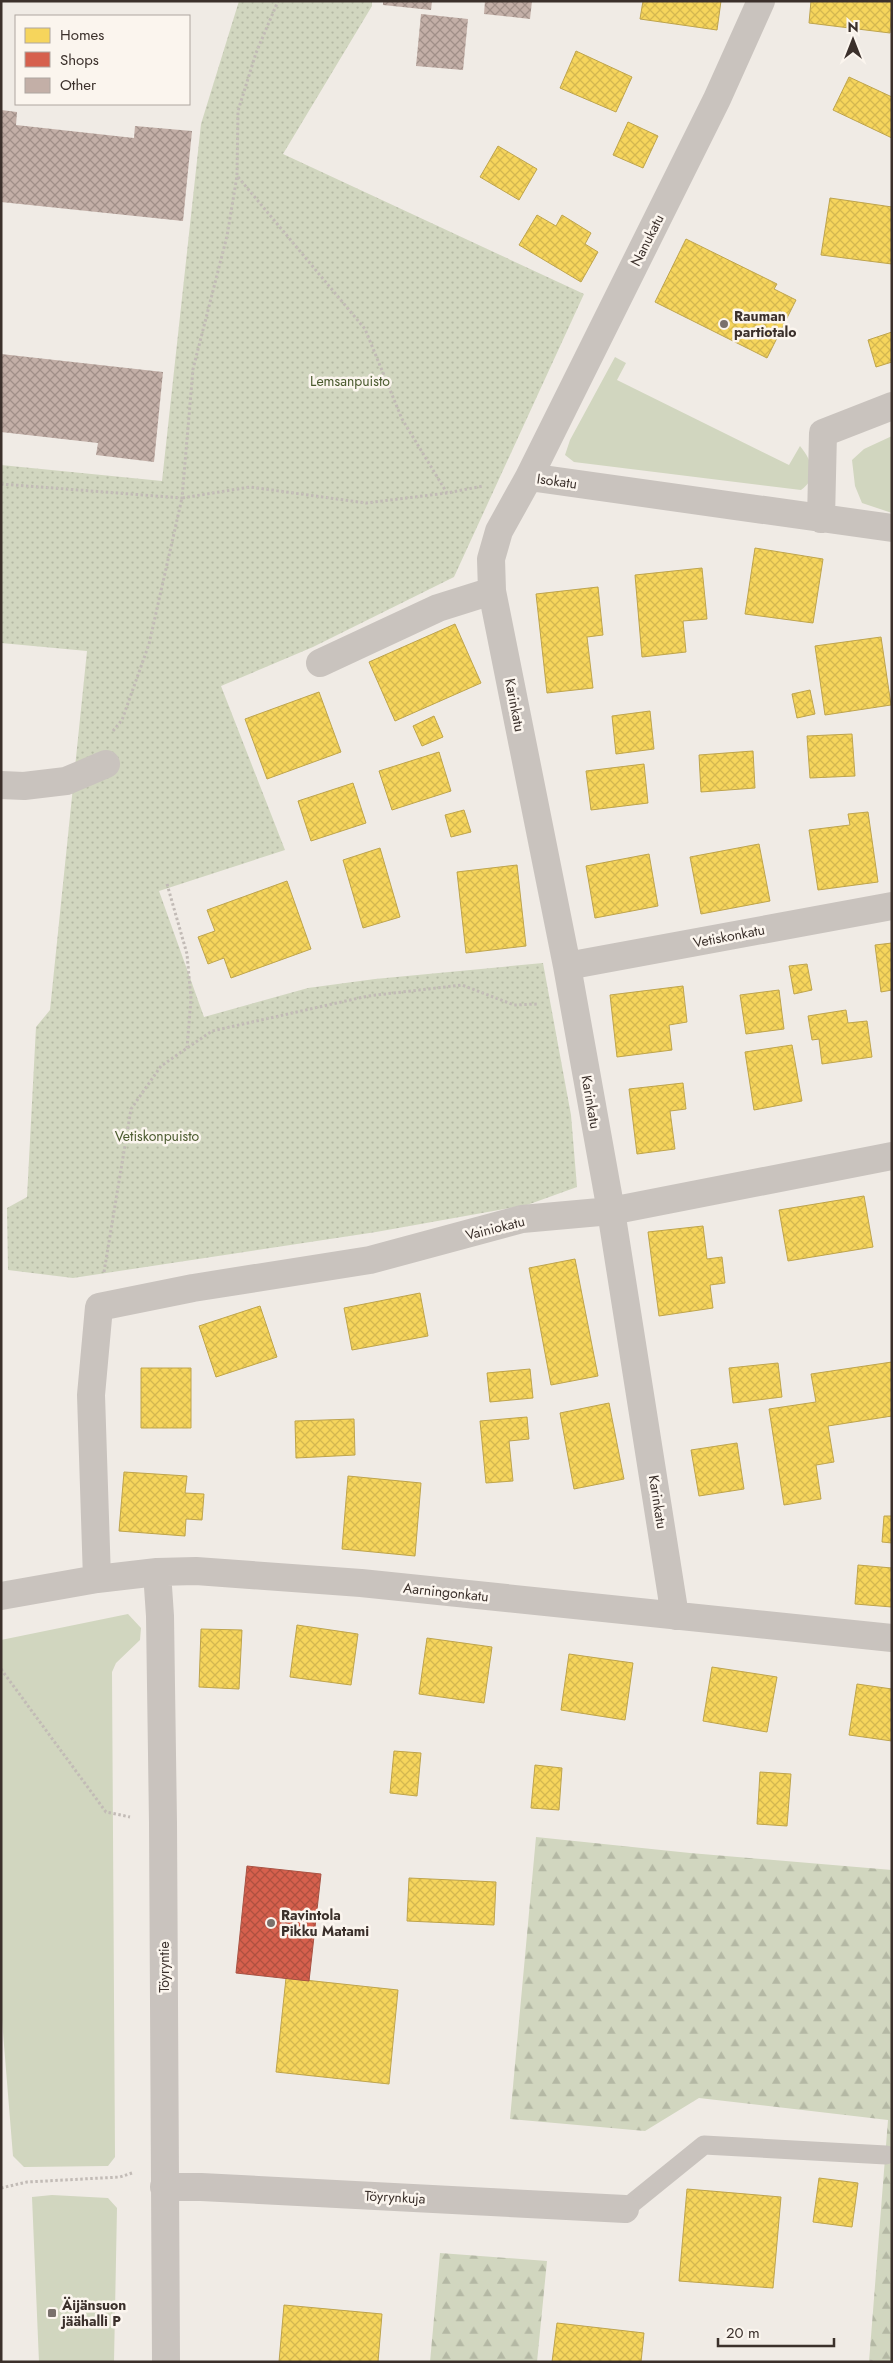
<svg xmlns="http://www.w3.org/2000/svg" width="893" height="2363" viewBox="0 0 893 2363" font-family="Jost,sans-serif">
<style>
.green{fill:#d1d6bf}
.forest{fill:url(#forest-firs)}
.park{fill:url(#park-dots)}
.homes{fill:url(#homes-cross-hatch);stroke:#bea44d}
.shops{fill:url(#shops-cross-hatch);stroke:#a85243}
.building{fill:url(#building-cross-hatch)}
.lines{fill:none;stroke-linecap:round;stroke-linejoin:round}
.path{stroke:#c2bbb6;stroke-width:3;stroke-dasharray:2.5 2.5;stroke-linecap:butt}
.lane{stroke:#c9c3be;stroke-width:19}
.street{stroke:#c9c3be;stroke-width:28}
.poi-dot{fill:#7a716c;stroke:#fbf5ee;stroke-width:2}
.labels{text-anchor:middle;stroke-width:5;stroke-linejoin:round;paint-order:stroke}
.street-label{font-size:14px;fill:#3b302b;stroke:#fbf5ee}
.poi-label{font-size:14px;font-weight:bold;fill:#3b302b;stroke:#fbf5ee;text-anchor:start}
.park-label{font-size:14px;fill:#4a5a2e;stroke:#fbf5ee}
</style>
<defs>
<pattern id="forest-firs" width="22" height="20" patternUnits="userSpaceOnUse" patternTransform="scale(1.25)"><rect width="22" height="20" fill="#d1d6bf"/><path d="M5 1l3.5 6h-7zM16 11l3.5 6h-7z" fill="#b4b8a4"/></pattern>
<pattern id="park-dots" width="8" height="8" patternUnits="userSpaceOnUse" patternTransform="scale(1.25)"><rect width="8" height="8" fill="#d1d6bf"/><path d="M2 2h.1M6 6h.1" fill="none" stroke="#b4b8a4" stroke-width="1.8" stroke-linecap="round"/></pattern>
<pattern id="homes-cross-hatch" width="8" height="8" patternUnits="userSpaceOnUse" patternTransform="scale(1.25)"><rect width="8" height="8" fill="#f6d55c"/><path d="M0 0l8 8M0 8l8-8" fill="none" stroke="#d4b750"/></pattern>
<pattern id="shops-cross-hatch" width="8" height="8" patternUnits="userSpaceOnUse" patternTransform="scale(1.25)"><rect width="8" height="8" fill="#d6604d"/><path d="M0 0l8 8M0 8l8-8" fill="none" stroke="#af5040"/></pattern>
<pattern id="building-cross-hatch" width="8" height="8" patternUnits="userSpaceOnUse" patternTransform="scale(1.25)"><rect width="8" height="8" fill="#c3afa7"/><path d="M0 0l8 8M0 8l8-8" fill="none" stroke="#a08f88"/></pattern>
</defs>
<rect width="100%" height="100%" fill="#f0ebe5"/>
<!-- green -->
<path class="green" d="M615 357 626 363 617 380 789 465 800 446C811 459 819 478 801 490L574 462 565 455 570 440Z
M892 436V513L862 503 855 486 852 460 864 449Z
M128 1614 141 1628 140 1640 116 1663 112 1672 115 2157 108 2166 24 2167 13 2156 1 2008V1640Z
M52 2195 108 2198 117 2208 114 2362H39L32 2197Z"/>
<!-- forest -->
<path class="forest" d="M536 1837 690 1853 892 1870V2362H869L888 2120 699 2098 645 2131 510 2119Z
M440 2253 547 2261 537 2362H430Z"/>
<!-- park -->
<path class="park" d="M239 1H372V6L283 154 584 294 454 577 313 647 221 686 285 850 159 891 204 1017 308 988 375 979 543 963 571 1115 577 1187 527 1205 376 1232 73 1278 8 1270 7 1208 27 1197 36 1027 50 1010 87 651 1 643V465L162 481 201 124Z"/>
<!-- homes -->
<path class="homes" d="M643 1H721L717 30 640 19Z
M811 1H892L890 33 809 23Z
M576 51 632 77 616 112 560 88Z
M849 77 892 97V138L833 110Z
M628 122 658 136 643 168 613 155Z
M498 146 537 169 519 200 480 177Z
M830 198 892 207V264L821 255Z
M537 215 556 226 562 215 591 233 585 244 598 252 581 282 519 245Z
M686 239 777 284 774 289 796 300 767 358 655 302Z
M892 332V362L876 367 868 340Z
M755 548 823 559 813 623 745 614Z
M702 568 707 619 683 621 686 652 642 657 635 575Z
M598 587 603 635 587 637 593 688 547 693 536 594Z
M455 624 481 683 395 721 369 662Z
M881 637 891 705 825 715 815 646Z
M810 690 815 714 797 718 792 694Z
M319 692 341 752 267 779 245 719Z
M650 711 654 749 616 754 612 716Z
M434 716 443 737 422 746 413 726Z
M852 734 855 776 810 778 807 736Z
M753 751 755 788 701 792 699 755Z
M439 752 451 791 392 810 379 771Z
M644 764 648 803 591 810 586 771Z
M353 783 366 823 311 841 298 801Z
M464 810 471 832 451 837 445 815Z
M868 812 878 882 818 890 809 830 850 825 848 814Z
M759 844 770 901 701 914 690 857Z
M380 848 400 917 363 928 343 860Z
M649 854 658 906 595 918 586 866Z
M517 865 526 946 466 953 457 872Z
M287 881 311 949 231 978 224 958 208 964 198 937 215 931 207 910Z
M892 943V990L881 992 875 945Z
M807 964 812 990 794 994 789 966Z
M683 986 687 1022 669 1025 672 1050 617 1057 610 995Z
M779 990 784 1029 746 1034 740 995Z
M846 1010 848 1023 867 1021 872 1057 822 1064 819 1039 812 1040 808 1016Z
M792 1045 802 1101 754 1110 745 1052Z
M683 1083 686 1109 670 1111 675 1149 637 1154 629 1089Z
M864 1196 873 1247 788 1261 779 1210Z
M703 1226 707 1259 722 1257 725 1283 710 1285 713 1308 659 1316 648 1232Z
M575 1259 598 1376 551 1385 529 1268Z
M420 1293 428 1336 352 1350 344 1308Z
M260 1306 277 1357 216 1377 199 1326Z
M892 1362V1416L828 1426 834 1462 816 1465 821 1499 784 1505 769 1409 816 1402 811 1374Z
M778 1363 782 1397 733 1403 729 1368Z
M141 1368H191V1428H141Z
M530 1369 533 1398 490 1402 487 1373Z
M609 1403 624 1479 574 1489 560 1413Z
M527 1417 529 1439 509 1441 513 1481 486 1483 480 1421Z
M354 1419 355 1455 296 1458 295 1421Z
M737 1443 744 1489 699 1496 691 1450Z
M124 1472 187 1476 185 1493 204 1494 202 1520 186 1519 185 1536 119 1531Z
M348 1476 421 1483 415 1556 342 1549Z
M884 1516H892V1543L882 1542Z
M858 1565 892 1568V1607L855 1604Z
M297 1625 358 1634 351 1685 290 1677Z
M201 1629 242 1630 239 1689 199 1687Z
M427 1638 492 1647 484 1703 419 1694Z
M569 1654 633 1663 625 1720 561 1710Z
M712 1667 777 1677 767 1732 703 1721Z
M857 1684 892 1689V1741L849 1735Z
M394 1751 421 1753 417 1796 390 1793Z
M535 1765 562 1768 559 1810 531 1808Z
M760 1772 791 1774 787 1826 757 1824Z
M409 1878 496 1882 494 1925 407 1921Z
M286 1978 398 1990 389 2084 276 2072Z
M819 2178 858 2183 852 2227 813 2222Z
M687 2189 781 2197 773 2288 679 2281Z
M284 2305 382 2314 378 2362H279Z
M557 2323 644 2333 641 2362H552Z"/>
<!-- shops -->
<path class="shops" d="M247 1866 321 1874 309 1981 236 1973Z"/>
<!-- building -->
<path class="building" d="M383 1H432L431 10 383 5Z
M485 1H532L530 19 484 14Z
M421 14 468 19 463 70 416 66Z
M1 110 17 112 16 125 134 138 135 126 192 131 183 221 1 202Z
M1 354 163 372 154 462 96 455 98 443 1 432Z"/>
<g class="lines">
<!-- path -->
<path class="path" d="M238 177 365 329 402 419 447 493
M1 484 182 498 193 369 227 236 237 176 238 111 256 53 278 1
M113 731 122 720 149 644 182 498 250 487 366 503 447 493 483 486
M167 884 187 954 191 999 187 1048
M104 1272 131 1109 161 1066 212 1031 368 996 462 985 514 1005 538 1004
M1 1669 106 1812 130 1817
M1 2188 27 2182 120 2177 132 2173
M870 2361 873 2362"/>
<!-- lane -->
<path class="lane" d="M625 2209 704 2145 886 2155"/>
<!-- street -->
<path class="street" d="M529 477 717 99 761 1
M821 519 823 433 892 406
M492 591 567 966 611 1211 675 1616
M320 663 438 608 492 591 491 559 499 531 529 477 892 528
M1 785 24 786 66 781 106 764
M567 966 892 906
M157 1572 160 1616 163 1823 166 2362
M97 1579 91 1395 99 1307 193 1288 370 1260 522 1219 611 1211 892 1156
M1 1596 97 1579 157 1572 196 1571 361 1583 892 1638
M164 2187H201L625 2209"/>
</g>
<!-- markers -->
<g class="poi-dot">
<circle cx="724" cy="324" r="5"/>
<circle cx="271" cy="1923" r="5"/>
<rect x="47" y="2308" width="10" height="10" rx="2.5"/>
</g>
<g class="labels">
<!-- street labels -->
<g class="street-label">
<text transform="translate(647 240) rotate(-63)" y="5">Nanukatu</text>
<text transform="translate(557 481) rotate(8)" y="5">Isokatu</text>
<text transform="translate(515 705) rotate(79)" y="5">Karinkatu</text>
<text transform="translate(729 936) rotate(-11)" y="5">Vetiskonkatu</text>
<text transform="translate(591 1102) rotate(80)" y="5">Karinkatu</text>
<text transform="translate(495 1228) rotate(-14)" y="5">Vainiokatu</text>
<text transform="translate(658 1502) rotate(81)" y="5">Karinkatu</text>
<text transform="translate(446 1592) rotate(6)" y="5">Aarningonkatu</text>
<text transform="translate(164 1967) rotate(-90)" y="5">Töyryntie</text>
<text transform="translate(395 2197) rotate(3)" y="5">Töyrynkuja</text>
</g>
<!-- poi labels -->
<g class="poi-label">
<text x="734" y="321">Rauman<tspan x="734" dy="16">partiotalo</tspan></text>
<text x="281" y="1920">Ravintola<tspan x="281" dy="16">Pikku Matami</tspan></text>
<text x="62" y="2310">Äijänsuon<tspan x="62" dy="16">jäähalli P</tspan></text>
</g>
<!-- park labels -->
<g class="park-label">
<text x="350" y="386">Lemsanpuisto</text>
<text x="157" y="1141">Vetiskonpuisto</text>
</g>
</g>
<!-- border -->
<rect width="893" height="2363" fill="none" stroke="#3b302b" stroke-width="5"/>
<!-- legend -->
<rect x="15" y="15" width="175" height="90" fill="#fbf5ee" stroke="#aea6a0"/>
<rect x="25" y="28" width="25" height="15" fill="#f6d55c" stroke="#aea6a0"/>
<text x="60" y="40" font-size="15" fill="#3b302b">Homes</text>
<rect x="25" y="52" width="25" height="15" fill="#d6604d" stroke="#aea6a0"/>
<text x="60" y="65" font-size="15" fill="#3b302b">Shops</text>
<rect x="25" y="78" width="25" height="15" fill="#c3afa7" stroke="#aea6a0"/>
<text x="60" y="90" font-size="15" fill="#3b302b">Other</text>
<!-- north arrow -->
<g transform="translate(853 40)" stroke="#fbf5ee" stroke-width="4" paint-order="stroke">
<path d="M0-4L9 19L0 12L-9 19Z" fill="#3b302b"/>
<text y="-8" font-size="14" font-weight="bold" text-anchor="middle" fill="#3b302b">N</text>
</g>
<!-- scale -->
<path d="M718 2338v8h116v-8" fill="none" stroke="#3b302b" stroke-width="2.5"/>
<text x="726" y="2338" font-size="15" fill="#3b302b" stroke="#fbf5ee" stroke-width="4" paint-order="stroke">20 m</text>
</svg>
